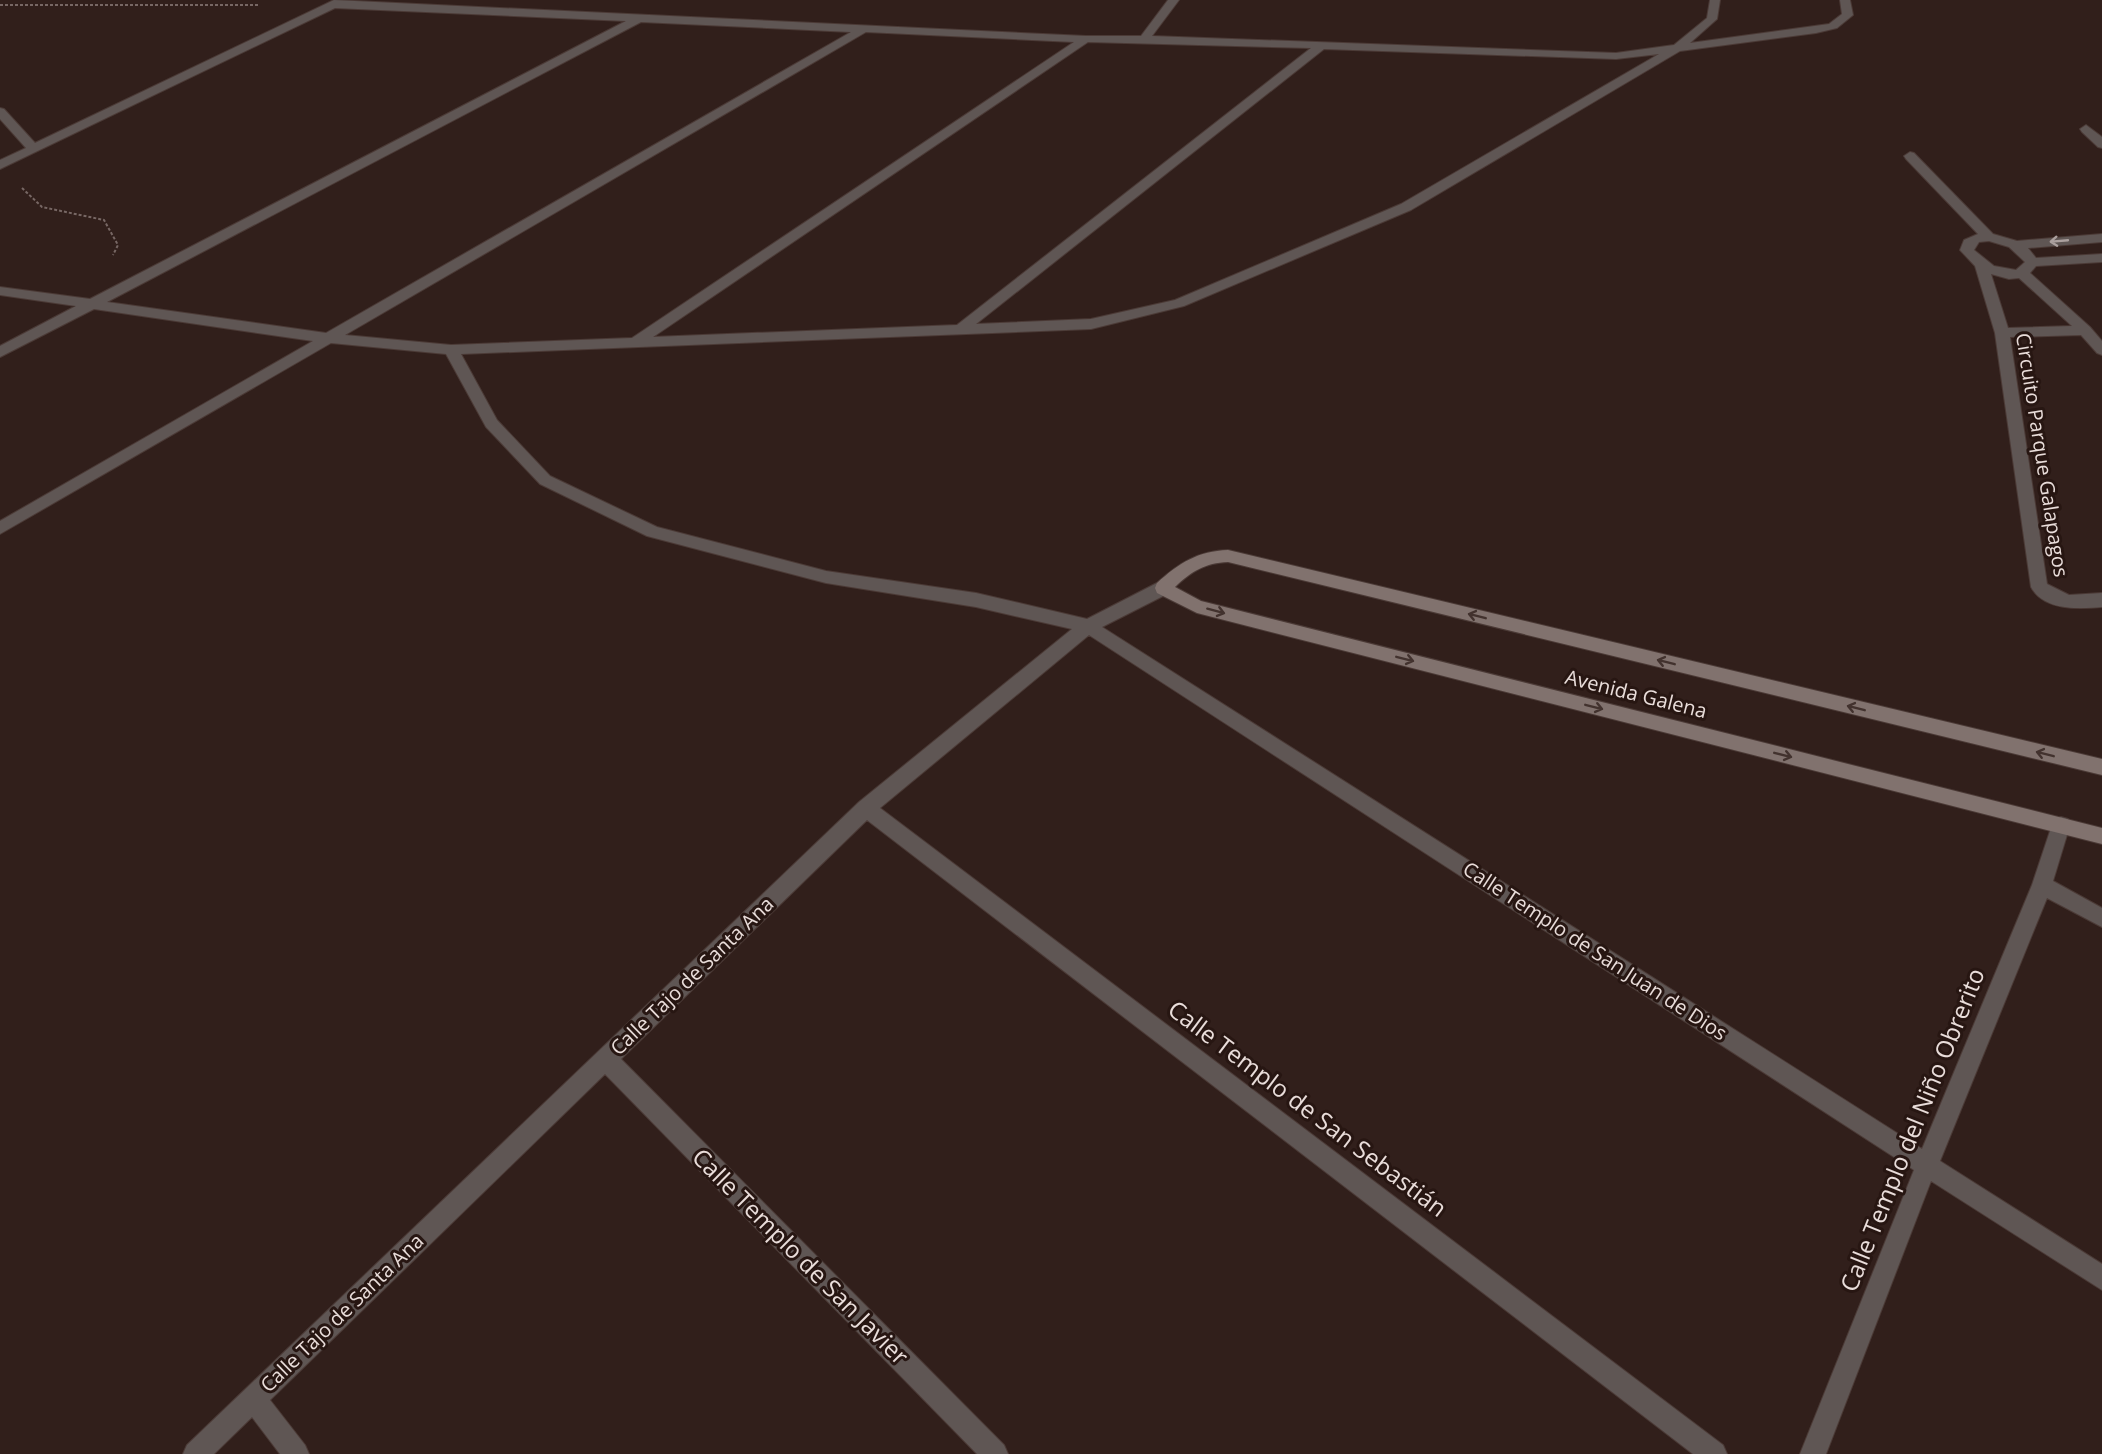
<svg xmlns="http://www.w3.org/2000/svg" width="2102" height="1454" viewBox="0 0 2102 1454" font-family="'Open Sans',sans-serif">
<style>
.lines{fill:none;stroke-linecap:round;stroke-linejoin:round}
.street-casing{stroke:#4b3a36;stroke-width:2}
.secondary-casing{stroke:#4b3a36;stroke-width:2}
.path{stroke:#776764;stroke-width:2;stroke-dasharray:3 2;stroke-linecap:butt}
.street{fill:#5f5654;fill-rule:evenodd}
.secondary{fill:#81726e;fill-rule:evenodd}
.oneway{stroke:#aba09e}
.oneway2{stroke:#42322e}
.labels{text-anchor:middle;stroke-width:6;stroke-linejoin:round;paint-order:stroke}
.street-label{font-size:20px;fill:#e9ddda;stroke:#271612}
.near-street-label{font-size:24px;fill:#e9ddda;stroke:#271612}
</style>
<rect width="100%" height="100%" fill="#311f1b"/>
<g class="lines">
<!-- street casing -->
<g class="street-casing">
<path id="street" d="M334 0 1086 36H1141L1168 0H1179L1152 36 1616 53 1674 45 1707 18 1710 0H1720L1717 19 1690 43 1829 24 1842 14 1840 0H1850L1853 15 1837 28 1816 33 1680 51 1411 210 1184 306 1091 329 461 354 497 420 550 476 657 527 826 571 976 593 1087 619 1157 583 1163 582 1169 583 1171 588 1169 593 1102 627 1922 1149 2032 885 2054 819 2061 817 2068 819 2070 825 2053 881 2102 908V927L2047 898 1940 1161 2102 1264V1290L1931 1181 1826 1454H1800L1914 1170 1089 635 880 808 1723 1445 1727 1454H1693L867 820 621 1059 1004 1445 1008 1454H977L605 1074 270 1400 305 1445 309 1454H280L252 1417 214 1454H183L187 1445 859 802 1072 629 976 607 826 583 647 536 540 484 486 427 446 354 331 343 0 534V521L313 341 94 309 0 357V346L76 306 0 295V287L90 299 626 21 335 8 0 169V160L26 148 0 119V108L4 109 35 143ZM641 22 851 32 326 333 107 302ZM866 32 1074 42 632 338 451 345 345 335ZM1088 42 1311 48 957 325 653 337ZM1324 49 1616 59 1659 54 1401 204 1175 300 1091 319 976 324Z
M2086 125 2102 137V148L2098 147 2082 132 2080 129Z
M1910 152 1914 153 1993 234 2017 241 2102 234V242L2028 248 2036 258 2102 254V262L2036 266 2030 273 2090 327 2102 341V355L2097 353 2081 335 2010 337 2047 584 2069 595 2102 593V607C2079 609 2044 611 2031 587L1995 333 1975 266 1960 250 1964 240 1978 234 1906 159 1904 156ZM1989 241 2009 247 2025 262 2016 270 1994 266 1974 250 1979 242ZM1991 274 2009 279 2019 278 2072 326 2008 328Z"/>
</g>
<!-- secondary casing -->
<g class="secondary-casing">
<path id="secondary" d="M1228 550 2102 759V775L1228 562C1205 563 1192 571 1175 587L1201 601 2102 828V844L1197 613 1157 593 1155 588 1157 583C1179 563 1198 551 1228 550Z"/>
</g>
<!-- path -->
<path class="path" d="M0 5H259
M22 188 42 207 104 220 118 245 113 255"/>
<!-- street -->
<use href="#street" class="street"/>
<!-- secondary -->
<use href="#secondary" class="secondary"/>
</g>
<!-- one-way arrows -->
<defs><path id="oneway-shaft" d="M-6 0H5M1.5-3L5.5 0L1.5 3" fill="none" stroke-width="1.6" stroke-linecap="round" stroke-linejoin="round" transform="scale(1.5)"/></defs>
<use class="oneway" href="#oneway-shaft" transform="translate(2059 241) rotate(175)"/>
<g class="oneway2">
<use href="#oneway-shaft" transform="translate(1216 611) rotate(15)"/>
<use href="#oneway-shaft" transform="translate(1477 616) rotate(-166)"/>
<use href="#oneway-shaft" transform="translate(1405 659) rotate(14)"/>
<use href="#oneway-shaft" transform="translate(1666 662) rotate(-166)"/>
<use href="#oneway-shaft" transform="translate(1594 707) rotate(14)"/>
<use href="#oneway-shaft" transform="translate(1856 708) rotate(-166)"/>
<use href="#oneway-shaft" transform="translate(2045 754) rotate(-166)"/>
<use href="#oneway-shaft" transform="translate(1783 755) rotate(14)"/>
</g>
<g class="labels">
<!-- street labels -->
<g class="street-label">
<text transform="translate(2042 455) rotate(81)" y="7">Circuito Parque Galapagos</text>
<text transform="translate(1636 694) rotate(14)" y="7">Avenida Galena</text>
<text transform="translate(1595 951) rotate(33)" y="7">Calle Templo de San Juan de Dios</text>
<text transform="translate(692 976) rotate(-44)" y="7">Calle Tajo de Santa Ana</text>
<text transform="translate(342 1313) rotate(-44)" y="7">Calle Tajo de Santa Ana</text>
</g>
<!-- near-street labels -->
<g class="near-street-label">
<text transform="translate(1307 1109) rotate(37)" y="8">Calle Templo de San Sebastián</text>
<text transform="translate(1913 1130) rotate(-68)" y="8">Calle Templo del Niño Obrerito</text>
<text transform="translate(800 1257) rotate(45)" y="8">Calle Templo de San Javier</text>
</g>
</g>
</svg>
